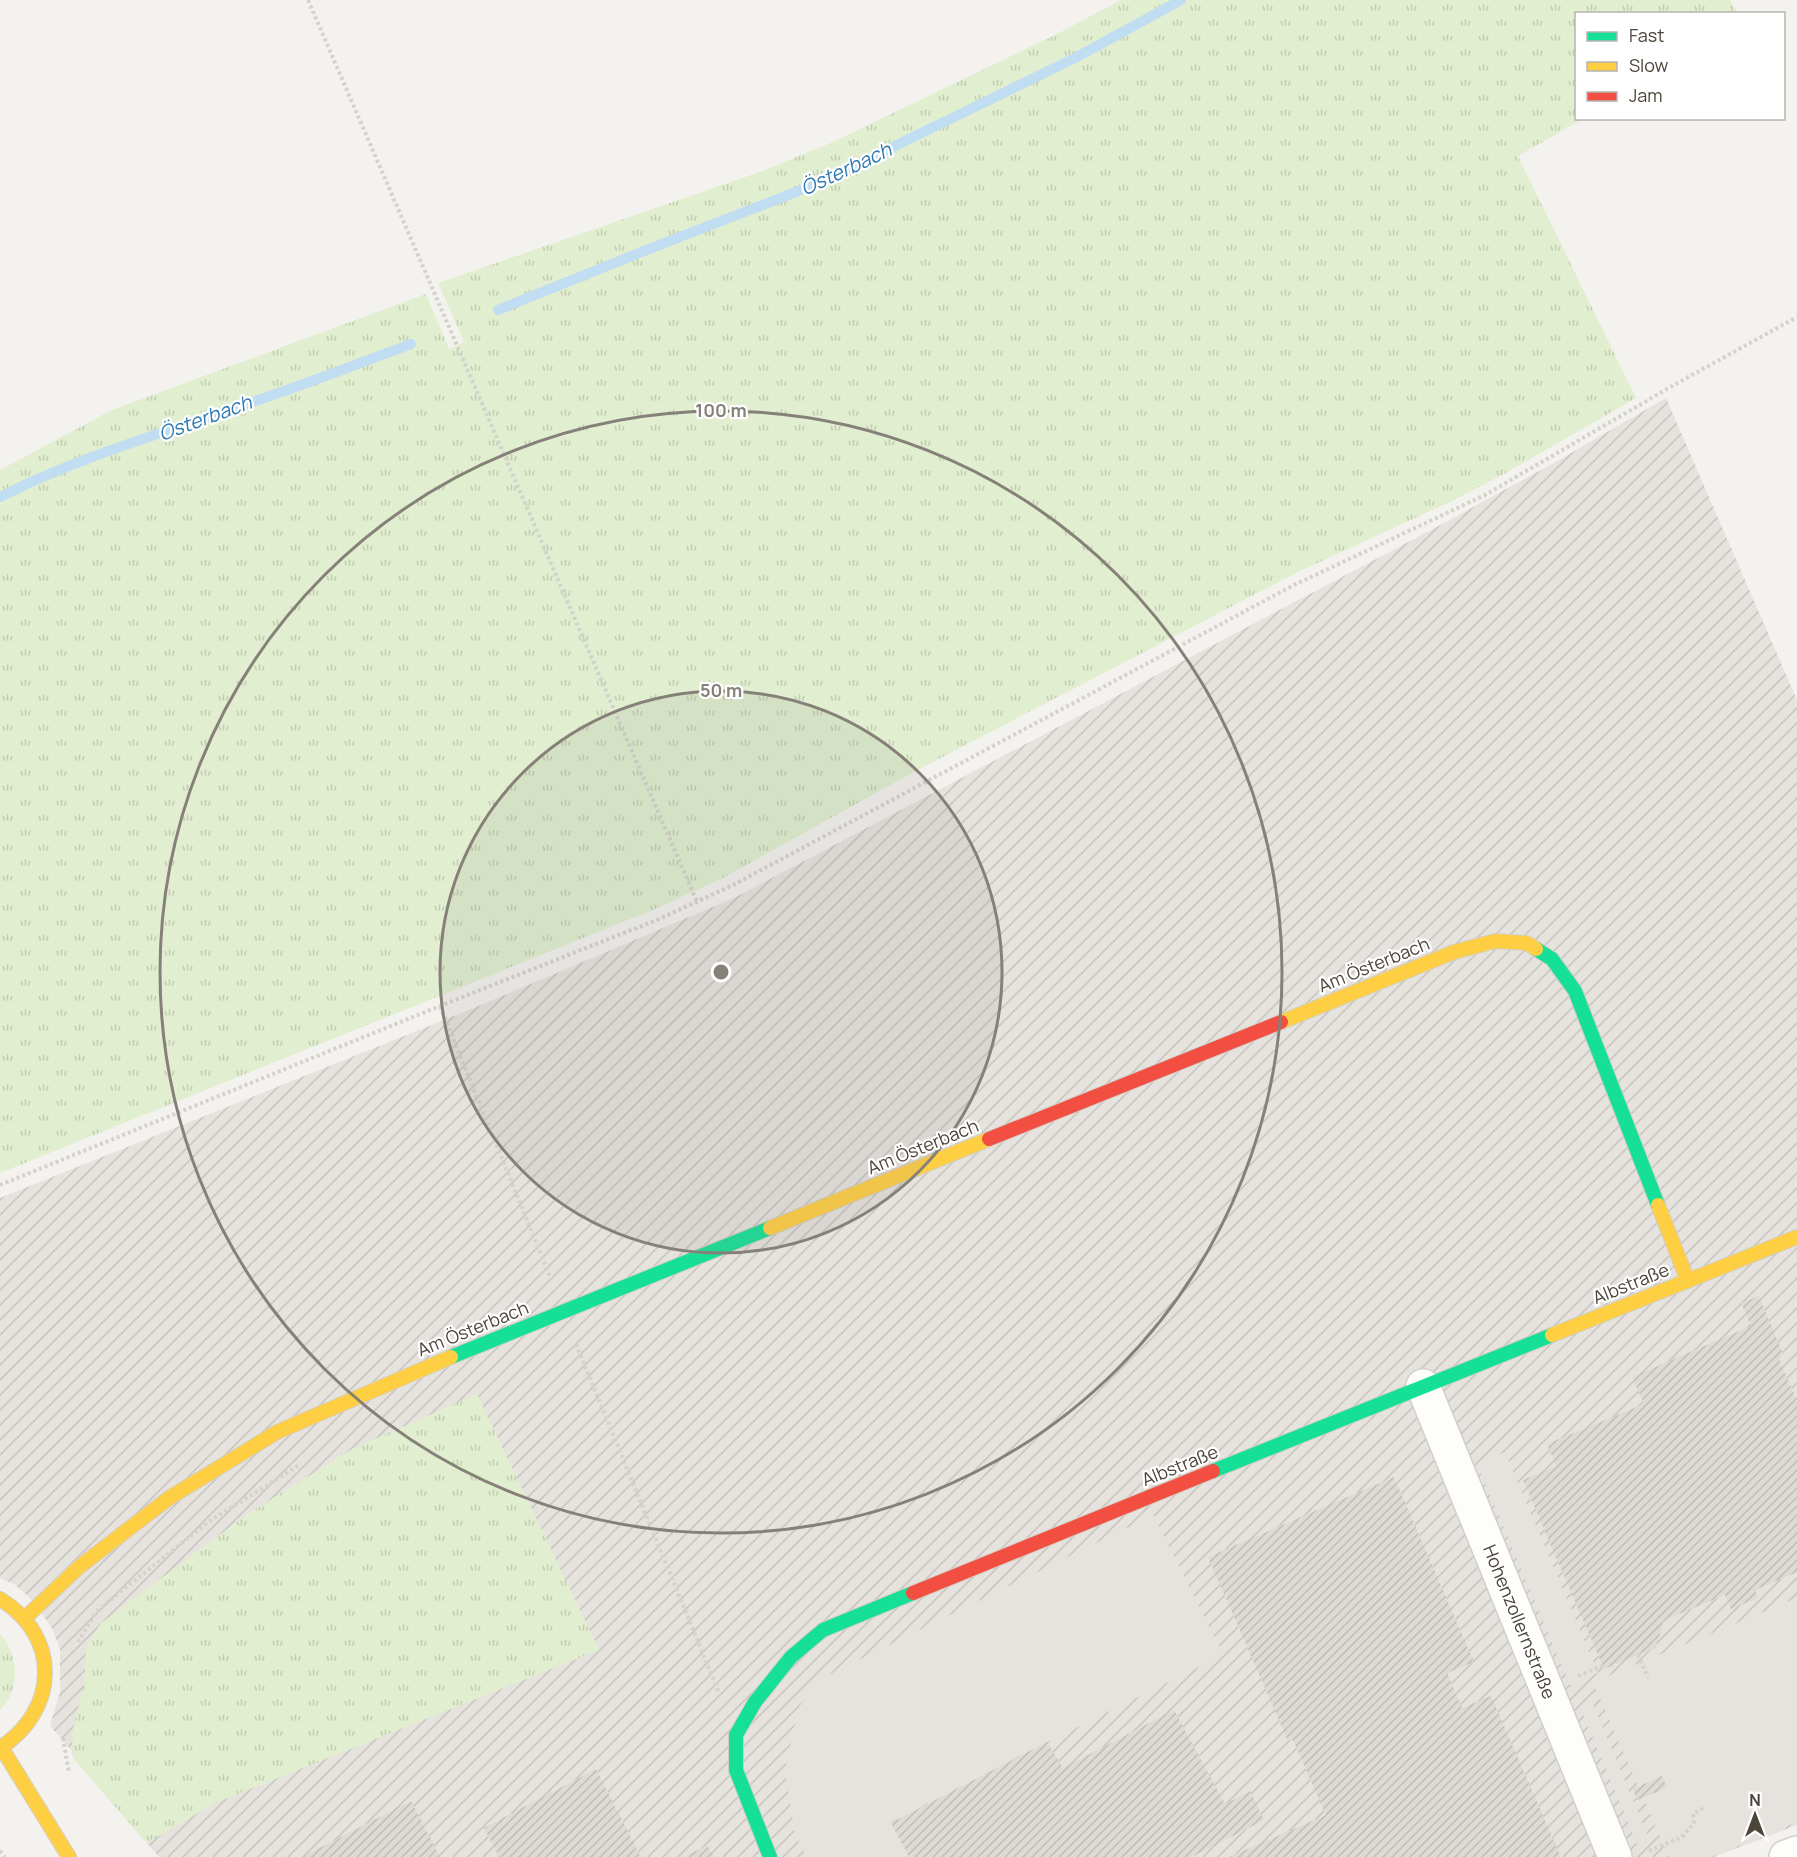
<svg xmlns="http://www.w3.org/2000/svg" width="1797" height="1857" viewBox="0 0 1797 1857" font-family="Manrope,sans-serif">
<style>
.industrial{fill:url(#industrial-furrows)}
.grass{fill:url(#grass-tufts)}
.parking{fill:#e6e3df}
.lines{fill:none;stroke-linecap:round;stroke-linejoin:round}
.stream{stroke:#c0ddf1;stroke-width:10}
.building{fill:url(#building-hatch)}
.street-casing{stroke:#d2d0cb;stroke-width:36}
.fast-casing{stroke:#d3cfc5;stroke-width:16}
.slow-casing{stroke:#d3cfc5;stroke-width:16}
.jam-casing{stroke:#d3cfc5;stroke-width:16}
.path{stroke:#d3d2cc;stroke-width:4;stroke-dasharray:3 3;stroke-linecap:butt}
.street{stroke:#fdfdfc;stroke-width:33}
.fast{stroke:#16e098;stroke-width:14}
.slow{stroke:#ffcf43;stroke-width:14}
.jam{stroke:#f24e42;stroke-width:14}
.ring{fill:none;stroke:#868178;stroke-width:3}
.labels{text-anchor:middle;stroke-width:4.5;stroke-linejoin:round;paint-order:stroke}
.street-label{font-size:18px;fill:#4b4439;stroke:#fff}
.water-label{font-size:20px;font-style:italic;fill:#2e7ab2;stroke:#fff}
.centre{fill:#868178;stroke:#fff;stroke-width:3}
.ring-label{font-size:18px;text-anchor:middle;font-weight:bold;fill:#868178;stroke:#fff;stroke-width:4.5;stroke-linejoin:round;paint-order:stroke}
</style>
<defs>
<pattern id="industrial-furrows" width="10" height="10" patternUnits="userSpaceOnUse" patternTransform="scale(1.5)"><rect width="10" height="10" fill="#e6e2de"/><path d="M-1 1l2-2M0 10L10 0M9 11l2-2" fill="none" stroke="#c7c3bf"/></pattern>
<pattern id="grass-tufts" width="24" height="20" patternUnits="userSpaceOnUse" patternTransform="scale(1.5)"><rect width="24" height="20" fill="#e1eecf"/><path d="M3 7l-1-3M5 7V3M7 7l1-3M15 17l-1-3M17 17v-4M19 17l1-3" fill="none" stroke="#c3cdb2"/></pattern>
<pattern id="building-hatch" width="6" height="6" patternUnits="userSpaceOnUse" patternTransform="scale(1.5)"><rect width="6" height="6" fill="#dedbd6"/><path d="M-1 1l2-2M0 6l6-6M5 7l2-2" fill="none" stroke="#c0bdb8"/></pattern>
</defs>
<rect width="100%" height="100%" fill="#f4f2ee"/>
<!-- industrial -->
<path class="industrial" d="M1666 398 1797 700V1825L1714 1857H159L73 1758 72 1751 50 1726 60 1692V1649L52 1628 31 1599 14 1584 0 1578V1198L469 1010 734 898 1435 528 1552 464Z"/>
<!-- grass -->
<path class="grass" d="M1121 0H1730L1737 13 1576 14V118L1583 119 1518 156 1636 398 1504 474 1452 501 1298 572 912 773 721 879 655 909 0 1173V470L112 410 426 294 449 349 464 342 438 283 757 173 833 142 1059 33Z
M477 1394 599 1650 215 1803 147 1843 73 1758 72 1734 84 1684 86 1647 101 1623 249 1513 352 1449Z
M0 1634C19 1654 21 1690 0 1710Z"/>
<!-- parking -->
<path class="parking" d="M1505 1452 1598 1673 1570 1685 1477 1464Z
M1153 1515 1223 1655 1047 1742 891 1822 909 1857H807L795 1834 785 1770 799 1707 818 1680Z
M1797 1598V1822L1711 1857H1669L1593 1682Z
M1592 1702 1650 1841 1638 1846 1580 1707Z"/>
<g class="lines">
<!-- stream -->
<path class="stream" d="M498 310 639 253 819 183 1075 58 1181 0
M0 497C74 459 156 435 235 408 295 388 353 366 411 344"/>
</g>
<!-- building -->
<path class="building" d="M1759 1296 1783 1354 1778 1357 1797 1401V1572L1755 1590 1758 1598 1731 1609 1725 1595 1662 1621 1663 1625 1655 1648 1604 1669 1523 1480 1556 1466 1547 1444 1644 1404 1632 1377 1751 1326 1741 1303Z
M1394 1477 1474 1662 1447 1673 1462 1708 1491 1696 1561 1857H1229L1326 1815 1293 1740 1288 1741 1208 1557Z
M1174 1710 1225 1804 1250 1791 1264 1820 1192 1857H909L891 1823 1047 1742 1063 1768Z
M596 1769 641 1857H499L484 1828Z
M1662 1776 1667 1788 1637 1800 1633 1789Z
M411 1801 440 1857H302Z
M707 1845 714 1857H684Z"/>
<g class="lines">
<!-- street casing -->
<g class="street-casing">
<path id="street" d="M1423 1386 1615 1857
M1786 1857 1797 1853"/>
</g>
<!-- fast casing -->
<g class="fast-casing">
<path id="fast" d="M1536 949 1552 959 1575 991 1658 1205
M451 1357 770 1228
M1213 1471 1552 1335
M770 1857 736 1770V1735L755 1702 791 1657 823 1630 913 1593"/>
</g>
<!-- slow casing -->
<g class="slow-casing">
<path id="slow" d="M1281 1022 1454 952 1495 941 1527 943 1536 949
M1658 1205 1688 1281
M770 1228 989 1139
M1552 1335 1797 1237
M0 1599C61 1636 59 1710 0 1748
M25 1618 79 1567 169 1498 277 1432 451 1357
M1 1747 69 1857"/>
</g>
<!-- jam casing -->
<g class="jam-casing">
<path id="jam" d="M989 1139 1281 1022
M913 1593 1213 1471"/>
</g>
<!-- path -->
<path class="path" d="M308 0 697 902
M440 1006 551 1279
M0 1185 440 1006 659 919 733 885 1294 585 1485 495 1674 385 1797 317
M576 1344 719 1693
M78 1642 96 1612 110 1600 211 1520 301 1464
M1638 1655 1648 1678
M1578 1676 1602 1666
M63 1738 69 1773
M0 1851 5 1857
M1649 1851 1682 1837 1694 1823 1693 1814 1705 1807"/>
<!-- street -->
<use href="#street" class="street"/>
<!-- fast -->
<use href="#fast" class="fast"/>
<!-- slow -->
<use href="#slow" class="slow"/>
<!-- jam -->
<use href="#jam" class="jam"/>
</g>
<!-- distance rings -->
<circle cx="721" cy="972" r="281" fill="#868178" fill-opacity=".12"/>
<g class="ring">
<circle cx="721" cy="972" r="281"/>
<circle cx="721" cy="972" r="561"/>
</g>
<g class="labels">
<!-- street labels -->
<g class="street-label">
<text transform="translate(1374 965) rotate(-22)" y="6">Am Österbach</text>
<text transform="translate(923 1147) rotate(-22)" y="6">Am Österbach</text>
<text transform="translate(1631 1284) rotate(-22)" y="6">Albstraße</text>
<text transform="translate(473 1329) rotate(-22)" y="6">Am Österbach</text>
<text transform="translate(1180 1466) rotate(-22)" y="6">Albstraße</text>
<text transform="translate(1519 1622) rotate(68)" y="6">Hohenzollernstraße</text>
</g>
<!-- water labels -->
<g class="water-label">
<text transform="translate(846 169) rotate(-25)" y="7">Österbach</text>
<text transform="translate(205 418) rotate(-20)" y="7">Österbach</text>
</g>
</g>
<circle cx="721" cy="972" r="9" class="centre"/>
<g class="ring-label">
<text x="721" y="417">100 m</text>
<text x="721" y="697">50 m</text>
</g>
<!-- legend -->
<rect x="1575" y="12" width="210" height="108" fill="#ffffff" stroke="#b7b4b0" stroke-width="1.5"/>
<rect x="1587" y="32" width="30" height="9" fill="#16e098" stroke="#b7b4b0" stroke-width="1.5"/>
<text x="1629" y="42" font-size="18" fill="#4b4439">Fast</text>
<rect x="1587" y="62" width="30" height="9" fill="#ffcf43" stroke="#b7b4b0" stroke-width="1.5"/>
<text x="1629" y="72" font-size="18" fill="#4b4439">Slow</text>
<rect x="1587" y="92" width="30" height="9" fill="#f24e42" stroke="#b7b4b0" stroke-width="1.5"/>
<text x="1629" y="102" font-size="18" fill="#4b4439">Jam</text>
<!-- north arrow -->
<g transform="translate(1755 1815)" stroke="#ffffff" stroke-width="4.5" paint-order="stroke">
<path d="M0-4.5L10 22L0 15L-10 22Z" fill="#4b4439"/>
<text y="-9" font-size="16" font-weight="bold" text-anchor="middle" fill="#4b4439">N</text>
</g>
</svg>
